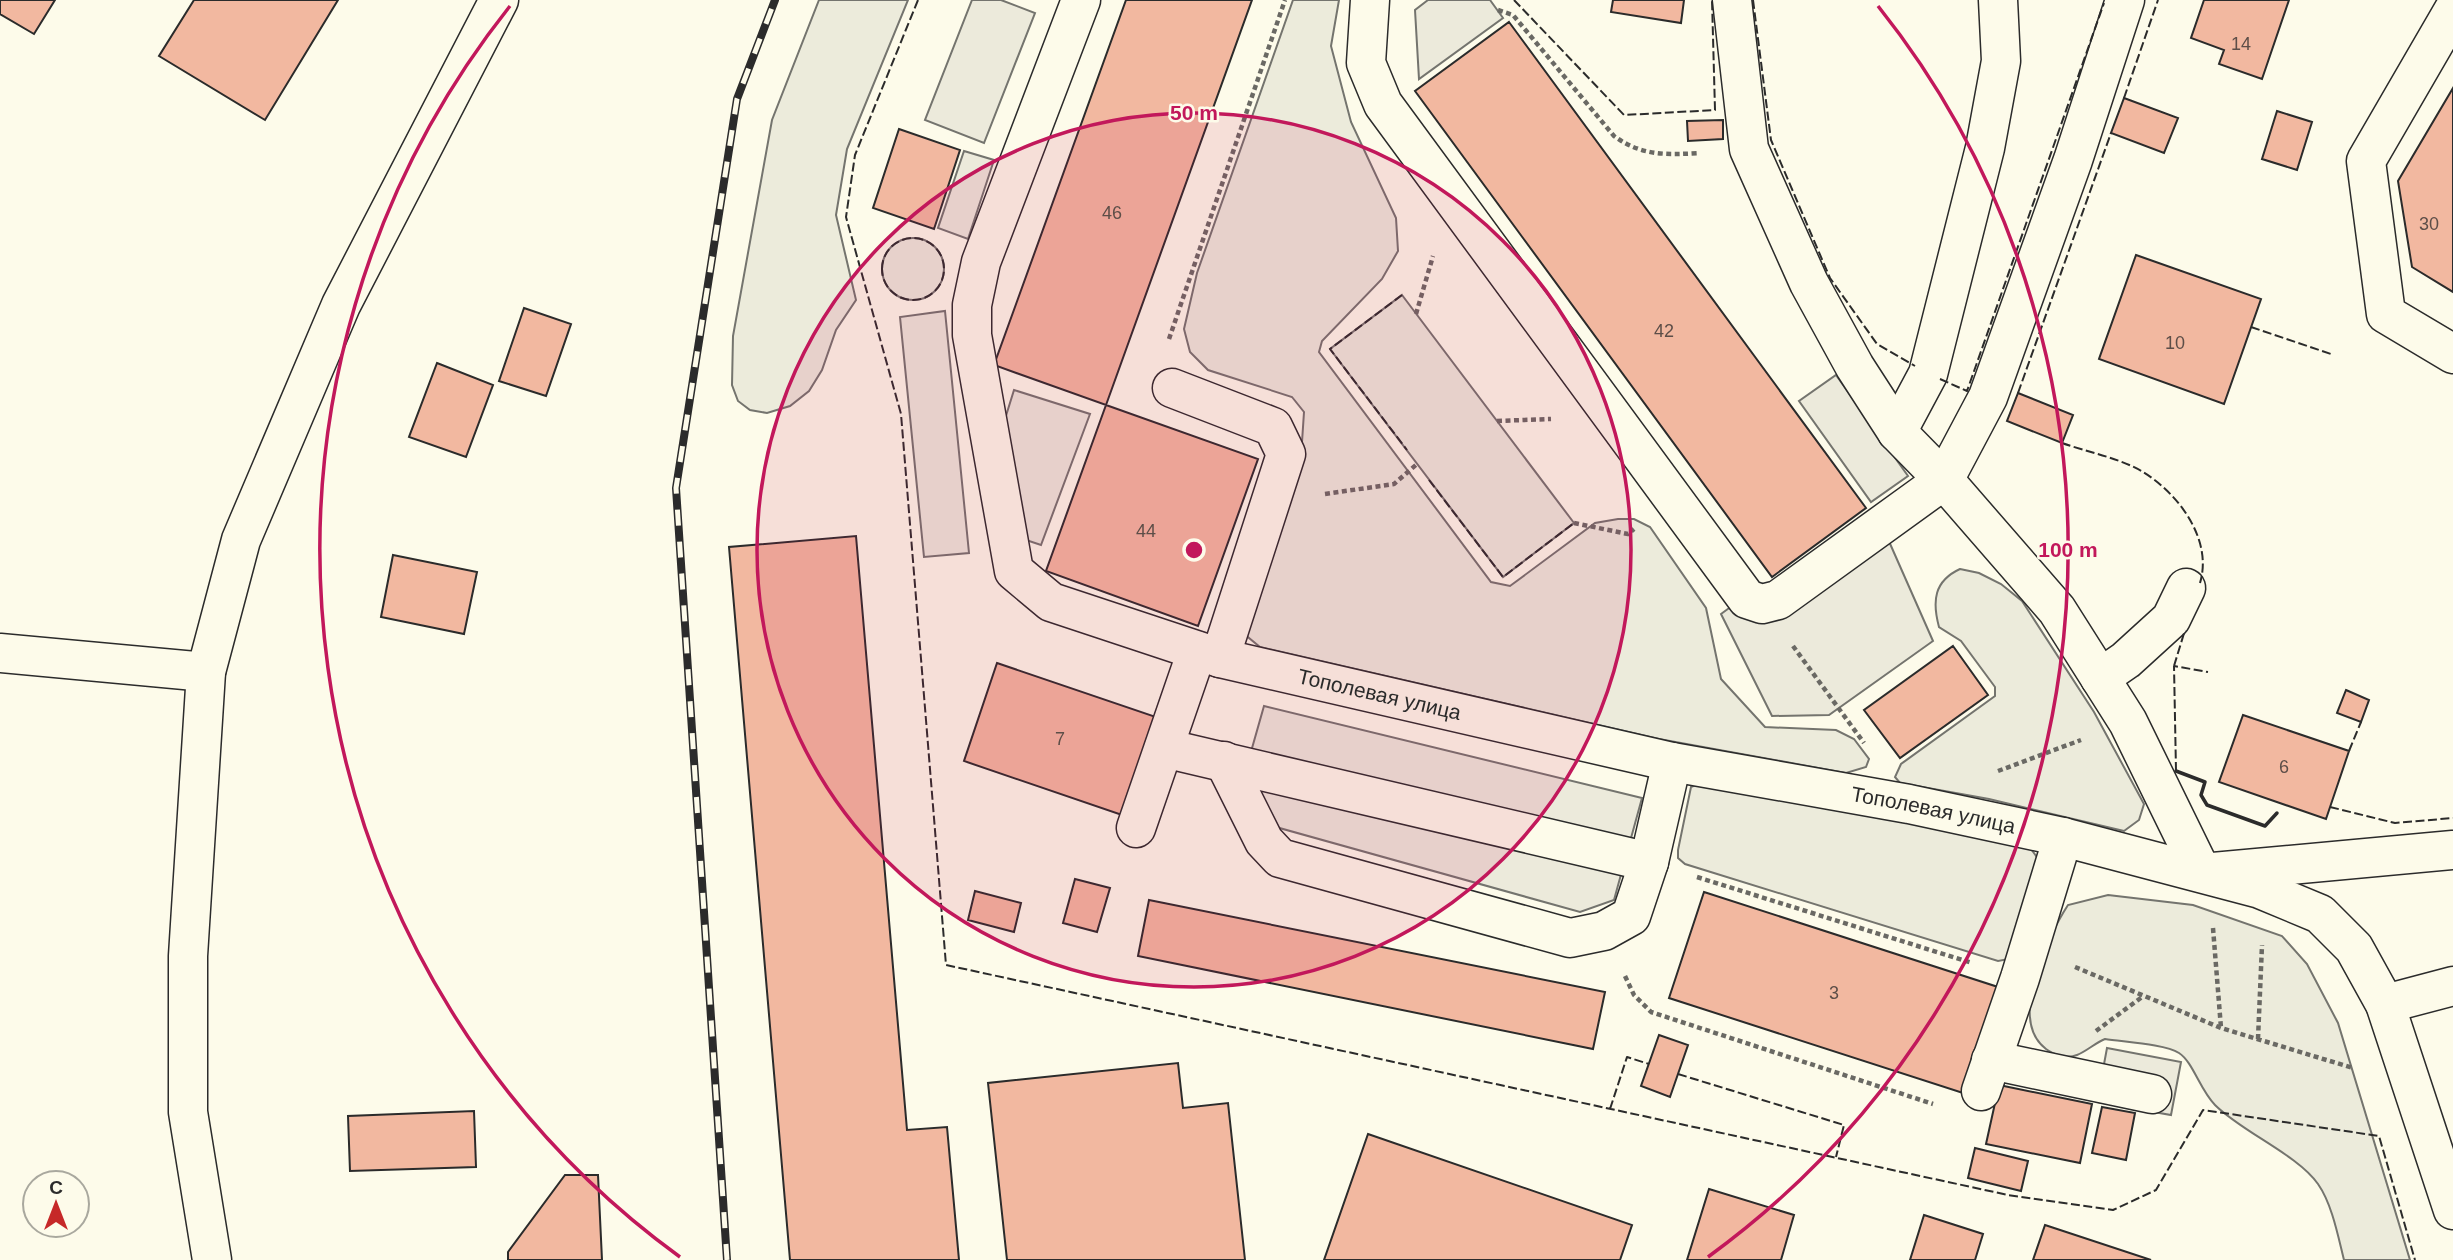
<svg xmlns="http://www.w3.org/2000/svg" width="2453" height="1260" viewBox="0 0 2453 1260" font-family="Helvetica,sans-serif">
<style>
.green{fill:#ecebdb;stroke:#74746e;stroke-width:2}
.parking{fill:#eceadb;stroke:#74746e;stroke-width:2}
.building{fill:#f2b8a0;stroke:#2b2b2b;stroke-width:2}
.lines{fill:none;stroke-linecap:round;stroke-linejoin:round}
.minor-casing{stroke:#2b2b2b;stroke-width:41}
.path{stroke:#6a6964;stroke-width:4.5;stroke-dasharray:5 3.5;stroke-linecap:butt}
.minor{stroke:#fdfbea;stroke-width:38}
.rail-casing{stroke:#2b2b2b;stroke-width:8}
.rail{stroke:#fdfbea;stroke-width:5;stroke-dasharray:16;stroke-linecap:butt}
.fence{stroke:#2b2b2b;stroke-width:2;stroke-dasharray:9 3.5;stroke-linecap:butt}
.wall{stroke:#2b2b2b;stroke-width:3.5}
.ring{fill:none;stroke:#c2185b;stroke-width:3.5}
.labels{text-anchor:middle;stroke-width:5;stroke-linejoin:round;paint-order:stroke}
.number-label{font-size:18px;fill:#5d4e48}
.street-label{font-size:21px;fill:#2b2b2b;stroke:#fdfbea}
.centre{fill:#c2185b;stroke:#fdfbea;stroke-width:3.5}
.ring-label{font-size:21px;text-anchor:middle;font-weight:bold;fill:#c2185b;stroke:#fdfbea;stroke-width:5;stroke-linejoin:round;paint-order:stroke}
</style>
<rect width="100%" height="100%" fill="#fdfbea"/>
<!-- green -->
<path class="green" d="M819 0H908L847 149 836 215 856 300 836 330 822 370 809 391 790 406 767 413 750 410 738 401 732 385 733 336 772 120Z
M1293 0H1339L1331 46 1351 122 1396 218 1398 251 1382 279 1322 341 1319 352 1491 582 1510 586 1595 523 1618 519H1634L1650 527 1706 608 1721 679 1765 727 1836 730 1854 739 1869 759 1866 767 1846 773 1659 739 1260 647 1243 633 1244 617 1302 442 1304 412 1292 397 1208 370 1190 352 1184 329 1197 273Z
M882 269a31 31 0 1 1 62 0a31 31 0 1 1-62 0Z
M1402 295 1574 523 1503 577 1330 349Z
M1960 569 1979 573 2001 584 2022 601 2094 712 2144 804 2139 820 2124 831 1989 799 1900 783 1895 777 1901 764 1995 696V687L1961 641 1939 627C1932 601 1934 581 1960 569Z
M1698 784 1899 820 2031 849 2039 860 2009 959 1998 961 1685 864 1678 858V850L1691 787Z
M2108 895 2193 905 2282 936 2307 964 2338 1023 2410 1260H2344C2338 1236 2332 1204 2318 1184 2298 1155 2242 1132 2215 1105 2200 1090 2193 1062 2179 1053 2165 1044 2123 1042 2105 1039 2095 1043 2087 1051 2077 1055 2067 1059 2054 1055 2046 1049 2007 1020 2048 936 2068 905Z"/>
<!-- parking -->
<path class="parking" d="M972 0H1001L1035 13 984 143 925 120Z
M1428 0H1490L1503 18 1419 79 1415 10Z
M964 151 994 160 968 239 938 228Z
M945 311 969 553 924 557 900 317Z
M1836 375 1908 476 1871 502 1799 401Z
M1014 390 1090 414 1041 545 1023 539 1005 419Z
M1880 521 1933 641 1829 715 1772 716 1721 614 1759 586 1783 587Z
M1264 706 1642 798 1614 900 1580 912 1233 815Z
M2107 1048 2181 1062 2171 1115 2097 1102Z"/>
<!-- building -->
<path class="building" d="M0 0H55L34 34 0 14Z
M194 0H338L265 120 159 56Z
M1126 0H1252L1106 405 994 365Z
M1613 0H1684L1681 23 1611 12Z
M2204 0H2289L2262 79 2219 64 2224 50 2191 38Z
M1509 22 1866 508 1772 577 1415 91Z
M2453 88V292L2412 267 2398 181Z
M2124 98 2178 118 2164 153 2111 133Z
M2277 111 2312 122 2297 170 2262 159Z
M1723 120V139L1688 141 1687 121Z
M899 129 960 150 934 229 873 208Z
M2136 255 2261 299 2224 404 2099 359Z
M524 308 571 324 546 396 499 381Z
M437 363 493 385 466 457 409 437Z
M2018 393 2073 415 2062 443 2007 421Z
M1106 405 1258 459 1198 626 1046 571Z
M856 536 907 1130 947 1127 959 1260H790L729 547Z
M393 555 477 572 464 634 381 617Z
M1953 646 1988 695 1900 758 1864 710Z
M997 663 1156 717 1122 815 964 761Z
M2346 690 2369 700 2361 722 2337 713Z
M2243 715 2349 751 2326 819 2219 782Z
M1075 879 1110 888 1097 932 1063 923Z
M975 891 1021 903 1014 932 968 920Z
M1704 892 1998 987 1963 1093 1669 998Z
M1149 900 1605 992 1593 1049 1138 956Z
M1659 1035 1688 1045 1670 1097 1641 1086Z
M1178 1063 1183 1108 1228 1103 1245 1260H1007L988 1083Z
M1999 1085 2092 1104 2080 1163 1986 1144Z
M2102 1107 2135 1113 2126 1160 2092 1153Z
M474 1111 476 1167 350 1171 348 1116Z
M1368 1134 1632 1225 1620 1260H1324Z
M1975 1148 2028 1161 2021 1191 1968 1178Z
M565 1175H598L602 1260H508V1252Z
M1709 1189 1794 1215 1781 1260H1687Z
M1924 1215 1983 1234 1975 1260H1910Z
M2045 1225 2151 1260H2033Z"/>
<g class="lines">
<!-- minor casing -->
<g class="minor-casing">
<g id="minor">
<path id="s1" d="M1081 0 981 262 972 305V335L1014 571 1051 602 1220 658 1672 762 1909 804 2063 837 2260 889 2320 914 2354 948 2385 1004 2453 1210"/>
<path d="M1370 0 1366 63 1383 104 1747 599 1762 604 1778 600 1944 480 1897 432 1855 367 1809 283 1749 149 1732 0"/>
<path d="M2125 0 2073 160 1988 397 1944 480 2057 610 2128 722 2202 873 2453 850"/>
<path d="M2453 11 2366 161 2386 314 2453 354"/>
<path d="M1172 388 1273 427 1286 454 1220 658"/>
<path d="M1897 432 1928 374 1985 148 2001 61 1998 0"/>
<path d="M0 653 206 672"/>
<path d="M2100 678 2126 660 2171 619 2186 588"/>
<path d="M1164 748 1649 862"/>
<path d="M1224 761 1264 841 1280 858 1570 938 1604 931 1631 916 1649 862 1672 762"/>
<path d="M1136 828 1197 651"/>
<path d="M2385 1004 2453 986"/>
<path d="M1991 1060 2152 1094"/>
<path d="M1981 1091 2020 978 2063 837"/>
<path d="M212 1260 188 1112V956L206 672 241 540 341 305 499 0"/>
</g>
</g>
<!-- path -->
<path class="path" d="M1498 10 1513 15 1614 136C1641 156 1667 155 1699 153
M1416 314 1433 256
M1169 339 1285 0
M1497 421 1551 419
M1325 494 1394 484 1417 464
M1574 523 1628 534 1634 529
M1793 646 1864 743
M1998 771 2081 740
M1697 877 1972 963
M2213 928 2221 1028
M2075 967 2221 1028 2353 1068
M1625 976 1634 995 1651 1012 1933 1104
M2096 1031 2142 997
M2258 1039 2262 945"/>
<!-- minor -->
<use href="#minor" class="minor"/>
<!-- rail casing -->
<g class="rail-casing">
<path id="rail" d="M727 1260 676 488 737 99 775 0"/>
</g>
<!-- rail -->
<use href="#rail" class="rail"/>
<!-- fence -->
<path class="fence" d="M918 0 855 155 846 217 901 414 946 965 2008 1195 2113 1210 2156 1190 2203 1110 2379 1136 2415 1260
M1514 0 1624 115 1715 110 1712 0
M1753 0 1771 140 1830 278 1877 344 1915 366
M2124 98 2158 0
M882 269a31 31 0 1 1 62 0a31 31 0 1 1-62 0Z
M1402 295 1330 349 1407 450
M2251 327 2331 354
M1940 379 1967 391 2104 3
M2018 393 2111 133
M2062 443C2087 452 2120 458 2143 472 2179 494 2213 540 2200 583
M1429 480 1503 577 1574 523
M2174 666 2185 630
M2349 751 2361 722
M2176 771 2174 666 2208 672
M2330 807 2395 823 2453 818
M1678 1074 1844 1125 1836 1157
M1610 1109 1627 1057 1649 1064"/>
<!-- wall -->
<path class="wall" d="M2176 771 2205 782 2201 795 2207 805 2265 826 2277 813"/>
</g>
<!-- distance rings -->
<circle cx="1194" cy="550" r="437" fill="#c2185b" fill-opacity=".12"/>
<g class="ring">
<circle cx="1194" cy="550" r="437"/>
<path d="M680 1257A874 874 0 0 1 510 6M1878 6A874 874 0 0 1 1708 1257"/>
</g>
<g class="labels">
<!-- number labels -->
<g class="number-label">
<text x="2241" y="50">14</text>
<text x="1112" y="219">46</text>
<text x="2429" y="230">30</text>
<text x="1664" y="337">42</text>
<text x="2175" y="349">10</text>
<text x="1146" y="537">44</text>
<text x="1060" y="745">7</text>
<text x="2284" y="773">6</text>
<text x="1834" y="999">3</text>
</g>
<!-- street labels -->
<g class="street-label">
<text dy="7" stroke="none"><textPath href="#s1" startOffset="984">Тополевая улица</textPath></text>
<text dy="7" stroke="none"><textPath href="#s1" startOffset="1550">Тополевая улица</textPath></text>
</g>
</g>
<circle cx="1194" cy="550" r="10" class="centre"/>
<g class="ring-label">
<text x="1194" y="120">50 m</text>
<text x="2068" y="557">100 m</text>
</g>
<!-- north arrow -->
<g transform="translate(56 1204)"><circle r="33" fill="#fdfbea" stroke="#a9a89e" stroke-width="2"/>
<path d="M0-5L12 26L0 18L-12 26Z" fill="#c62828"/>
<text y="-10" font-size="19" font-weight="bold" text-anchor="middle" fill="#2b2b2b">С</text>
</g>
</svg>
